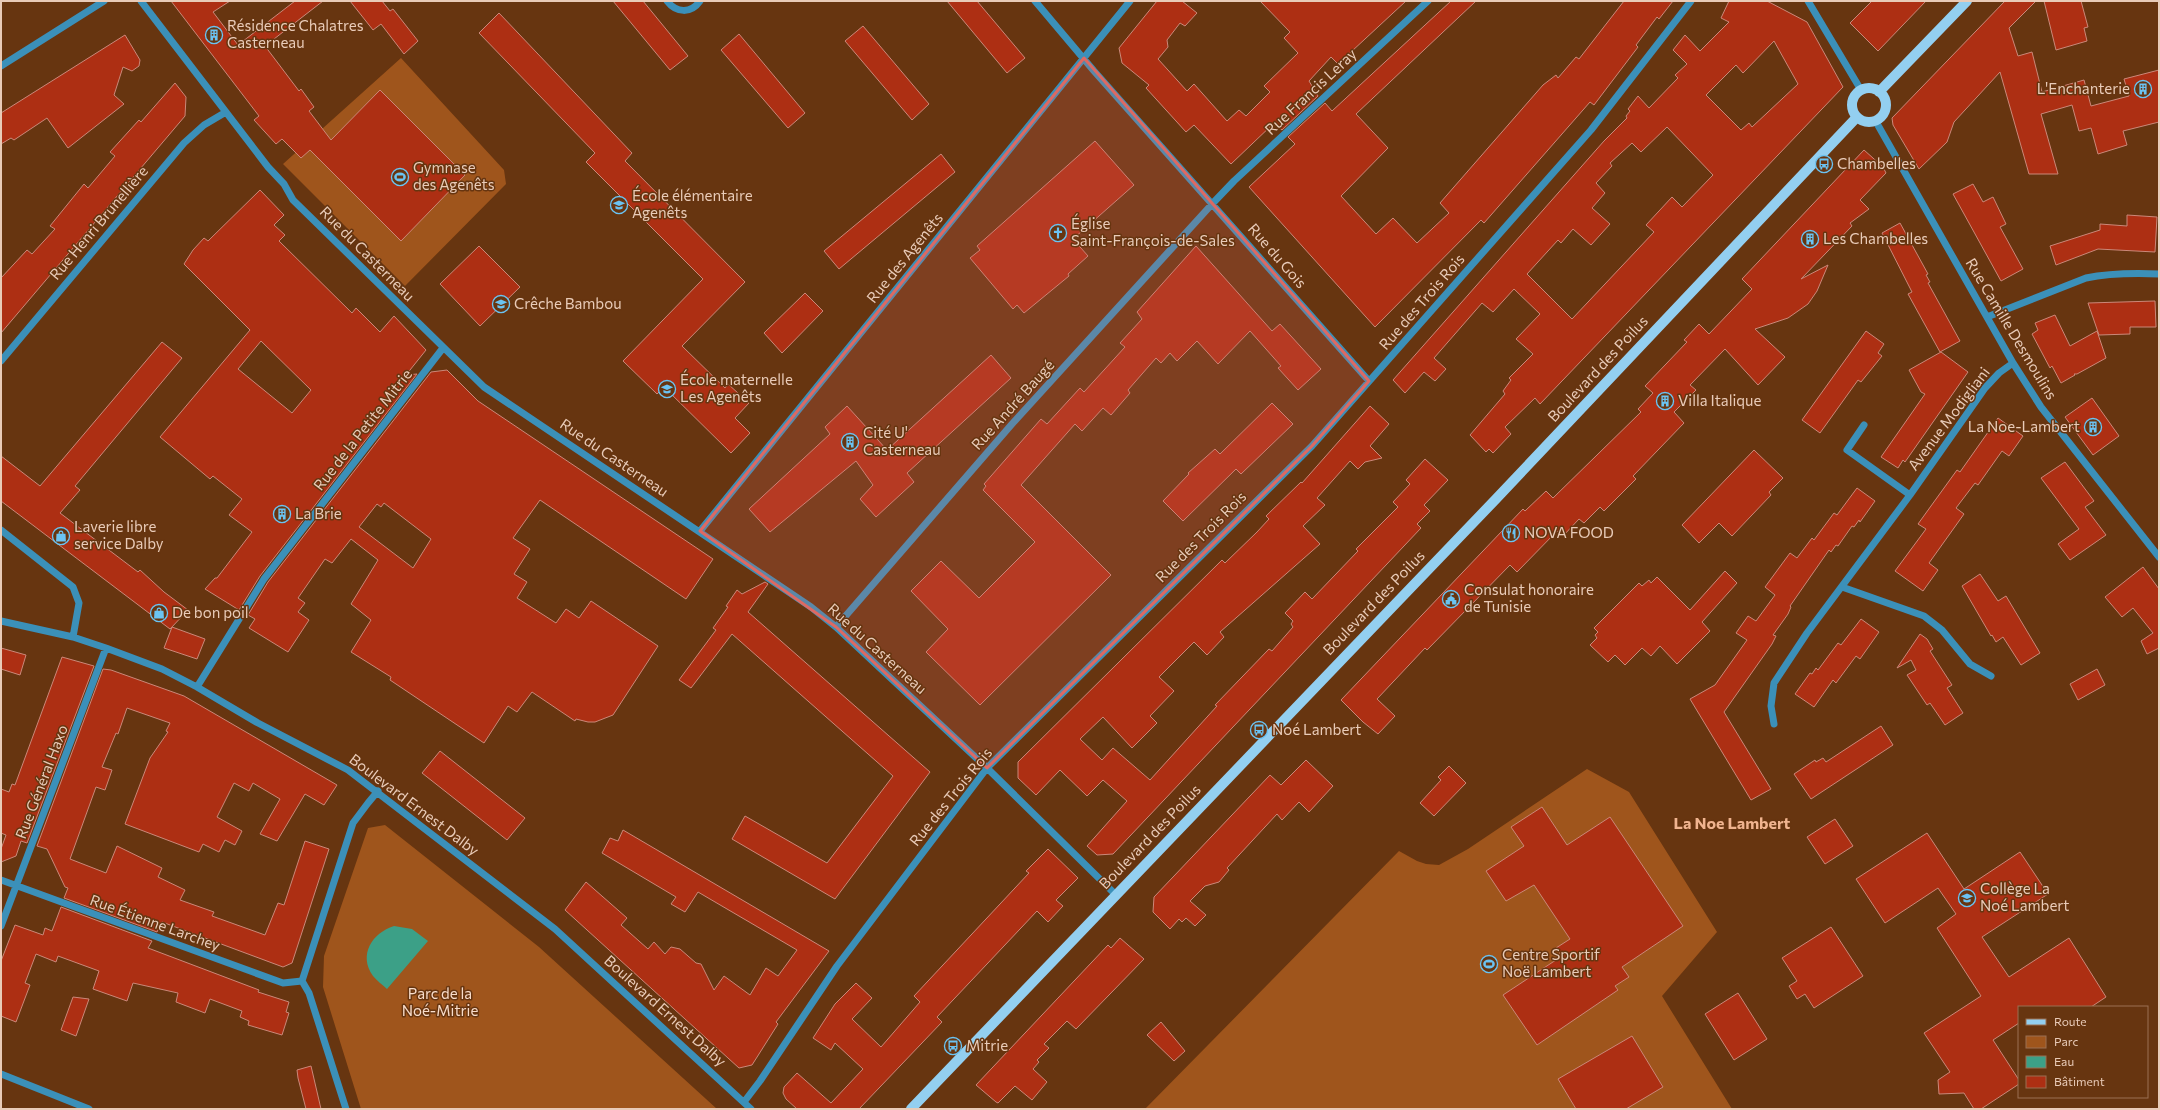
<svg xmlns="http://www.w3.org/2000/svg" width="2160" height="1110" viewBox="0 0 2160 1110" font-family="Commissioner,sans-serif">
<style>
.green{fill:#9f551c}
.water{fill:#3ca087}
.building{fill:#ad2f13;stroke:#cb8879;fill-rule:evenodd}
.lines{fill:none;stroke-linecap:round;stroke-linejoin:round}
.minor{stroke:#3b90b9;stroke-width:7}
.major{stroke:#93cff0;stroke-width:10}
.marked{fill:#de6962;fill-opacity:0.2;stroke:#de6962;stroke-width:3;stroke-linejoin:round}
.labels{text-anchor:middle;stroke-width:3;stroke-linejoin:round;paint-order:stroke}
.poi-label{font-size:15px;fill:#e9cbb8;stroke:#673510;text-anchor:start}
.street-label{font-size:15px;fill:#e9cbb8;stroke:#673510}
.park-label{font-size:15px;fill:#f8dcca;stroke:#673510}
.neighbourhood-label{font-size:16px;font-weight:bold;fill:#f0b48f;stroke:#673510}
</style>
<rect width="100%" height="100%" fill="#673510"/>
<!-- green -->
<path class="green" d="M401 58 504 170 506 184 405 286 283 164Z
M1587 769 1629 792 1717 932 1662 996 1732 1109H1145L1399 851 1417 861 1426 864 1439 865 1468 849Z
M385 825 539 947 717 1109H361L323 987 324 956 368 828Z"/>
<!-- water -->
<path class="water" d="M394 926 412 929 428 941 387 989C383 985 377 981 373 976 358 955 372 933 394 926Z"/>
<!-- building -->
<path class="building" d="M171 1H230L213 12 238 45 295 1H323L265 46 299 91 301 89 314 107 309 111 331 140 380 90 465 175 401 241 310 150 301 158 282 139 276 144 254 120 259 116Z
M350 1H382L390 11 393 9 418 41 404 54 381 24 373 30Z
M613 1H643L688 56 670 70Z
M947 1H977L1025 58 1007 73Z
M1157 1H1182L1197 13 1185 26 1180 23 1167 40 1168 47 1158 59 1187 91 1194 84 1227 121 1239 110 1246 116 1270 92 1264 86 1298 53 1284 38 1290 32 1260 1H1406L1338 64 1331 57 1309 81 1318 96 1282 130 1274 123 1231 164 1194 125 1186 132 1146 88 1149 85 1122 63 1119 48Z
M1451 1H1476L1356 114 1388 148 1341 196 1376 234 1393 218 1417 243 1449 213 1440 203 1543 85 1556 75 1558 78 1576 57 1579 59 1624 1H1673L1659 19 1657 17 1636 45 1638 47 1594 105 1590 102 1484 223 1481 220 1375 327 1249 187 1295 144 1288 137 1325 103 1332 111Z
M1729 1H1767L1807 22 1843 87 1540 404 1535 398 1505 427 1511 434 1493 453 1489 449 1486 452 1470 435 1505 394 1503 391 1511 380 1509 378 1533 354 1516 339 1540 314 1514 289 1493 312 1482 303 1434 358 1446 369 1435 381 1424 372 1405 393 1393 380 1604 141 1627 118 1626 116 1630 111 1628 109 1638 96 1649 108 1678 78 1675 75 1687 64 1673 50 1685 35 1700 51 1729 22 1721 18ZM1774 41 1798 84 1752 127 1749 123 1741 130 1706 95 1736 65 1743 73ZM1667 127 1713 175 1682 207 1672 197 1646 225 1654 232 1572 319 1527 274 1558 240 1561 243 1573 229 1591 245 1610 224 1592 208 1605 193 1596 183 1612 166 1610 163 1632 143 1641 152Z
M1872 1H1926L1878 51 1850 23Z
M2005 1H2036L2009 28 2018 56 2032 52 2042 92 2084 80 2091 106 2129 96 2124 79 2159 70V122L2123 131 2127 145 2098 154 2091 128 2079 131 2072 105 2041 114 2058 174H2029L2000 72 1954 122 1947 142 1919 169 1893 125 1892 118Z
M2044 1H2081L2088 27 2084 28 2087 41 2056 50Z
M499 13 632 153 625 161 745 282 682 346 725 388 728 384 749 403 735 418 750 433 731 453 664 387 657 394 623 361 703 279 586 162 595 153 479 33Z
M863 26 929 104 912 120 845 41Z
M739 34 805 113 788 128 721 50Z
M125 35 140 60 139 66 132 71 123 67 114 95 124 104 68 148 47 118 14 140 11 138 1 144V113Z
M175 83 186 97 185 116 1 333V278L27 250 32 254 55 229 50 226 84 184 88 188 115 156 110 152 139 120 141 122Z
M1095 141 1134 185 1073 239 1088 256 1068 274 1069 276 1024 313 1017 305 1013 309 970 258 980 250 977 246Z
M1864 150 1883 167 1886 173 1860 200 1869 209 1850 223 1852 226 1801 279 1828 265 1817 291 1808 304 1788 318 1755 329 1785 357 1758 385 1725 349 1690 385 1696 390 1674 412 1684 423 1633 476 1636 479 1604 511 1600 507 1584 523 1579 519 1563 536 1557 531 1517 572 1510 565 1427 650 1425 648 1377 699 1395 716 1378 734 1363 722 1341 700 1523 509 1525 511 1546 491 1553 498 1641 412 1638 409 1653 393 1645 386 1687 342 1684 340 1699 324 1709 334 1752 289 1742 279Z
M941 154 955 172 839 269 824 251Z
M1973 184 1983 202 1993 197 2006 224 2000 227 2023 269 2001 281 1953 194Z
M260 190 284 215 274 225 285 235 279 241 352 313 356 308 380 332 394 316 426 350 406 375 417 374 260 576 239 610 205 589 215 578H217L252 532 229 515 242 499 213 476 210 479 160 437 250 330 184 264 193 250 204 238 208 241ZM261 341 311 390 292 413 238 369Z
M2127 215 2157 217 2155 252 2098 249 2056 265 2050 246 2100 230V224L2127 226Z
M1900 223 1928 274 1926 275 1930 282 1928 283 1960 341 1940 352 1908 294 1912 292 1882 233Z
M479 246 520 287 480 326 440 284Z
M1196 246 1272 331 1280 324 1321 369 1298 390 1278 368 1281 366 1250 331 1218 364 1197 341 1177 361 1170 353 1161 363 1156 358 1128 390 1130 393 1111 415 1103 408 1082 431 1075 424 1021 485 1111 575 980 705 926 652 948 629 911 591 941 561 979 598 1035 542 983 490 986 486 984 484 1041 419 1047 424 1080 388 1084 392 1125 347 1120 343 1142 319 1137 312Z
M805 293 823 311 782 353 764 333Z
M2155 301 2156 327H2130V334L2099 335 2088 303Z
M2055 315 2070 346 2097 331 2106 358 2077 374H2074L2075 375 2061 383 2052 366 2050 368 2032 334 2038 330 2035 323Z
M1866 331 1884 344 1878 353 1882 356 1861 382 1858 380 1820 433 1802 420Z
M162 342 182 358 75 486 80 490 60 513 138 572 140 570 164 592 188 610 170 629 1 501V456L40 486Z
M1941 352 1968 372 1905 462 1903 460 1898 468 1881 457 1925 394 1921 392 1909 370Z
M991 355 1011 378 907 473 914 482 876 517 860 499 873 485 856 461 770 532 749 509 830 434 825 427 847 406 887 450Z
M447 370 478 401 713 559 686 599 540 500 513 538 530 549 514 574 527 582 517 598 556 623 566 609 579 618 591 601 658 646 613 715 595 722H588L576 719 575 721 532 692 517 712 508 706 484 743 390 680 391 677 351 652 371 620 351 604 378 560 351 539 332 563 325 559 298 598 305 603 298 612 309 620 288 652 249 628 255 619 248 615 268 582 431 372ZM384 503 431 539 413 568 359 527 377 504 381 507Z
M2092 398 2119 436 2093 455 2065 417Z
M1272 403 1293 424 1241 474 1236 469 1183 521 1163 501 1189 474 1188 473 1215 449 1220 454Z
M1370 406 1389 424 1370 446 1382 458 1365 462 1358 469 1350 461 1317 498 1325 505 1303 526 1320 544 1220 632 1224 637 1207 655 1194 642 1159 677 1174 691 1150 716 1157 723 1132 748 1103 717 1080 739 1102 760 1113 748 1150 780 1217 706 1215 705 1269 649 1272 651 1293 627 1291 624 1293 621 1285 613 1305 592 1312 599 1358 551 1356 549 1398 507 1393 502 1410 484 1406 480 1425 459 1448 480 1424 505 1430 511 1417 524 1421 528 1113 854 1097 855 1087 846 1127 801 1103 780 1087 796 1060 770 1036 795 1018 778V762L1222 560 1225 563 1257 532 1269 519 1266 516 1301 482 1302 483Z
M1998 418 2023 436 2009 456 2002 451 1978 485 1975 483 1956 508 1964 514 1929 563 1938 570 1923 591 1895 571 1926 529 1918 524 1957 470 1960 472Z
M1754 450 1783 478 1769 492 1771 495 1732 536 1719 523 1699 543 1682 525Z
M2065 462 2094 501 2085 507 2106 535 2070 560 2058 544 2079 529 2041 478Z
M1857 488 1875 501 1860 522 1859 520 1854 527 1852 526 1838 546 1836 545 1831 552 1829 550 1790 606 1791 607 1788 614 1773 635 1776 636 1772 644 1724 712 1771 789 1751 800 1690 699 1715 685 1747 640 1736 633 1748 616 1756 621 1775 595 1765 587 1790 553 1797 558 1812 538 1814 540 1834 513 1837 515Z
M2143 567 2159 589V648L2147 654 2141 641 2153 633 2133 608 2122 617 2105 597Z
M1725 571 1737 583 1702 622 1710 631 1677 664 1660 646 1651 656 1642 648 1625 665 1615 655 1608 662 1590 645 1597 638 1595 635 1598 632 1594 628 1639 583 1642 586 1649 580 1651 583 1657 577 1690 610Z
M1980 574 1998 601 2006 596 2040 653 2021 665 2003 637 1996 642 1992 635 1991 636 1962 586Z
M765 582 768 584 748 612 930 772 835 899 732 839 745 816 827 863 893 776 732 634 691 688 679 680 716 630 713 628 728 607 726 606 737 590 742 594Z
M1861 619 1879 632 1860 659 1856 656 1836 683 1833 680 1814 707 1795 694 1810 673 1812 674 1816 668 1818 670 1838 643 1841 645Z
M172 627 205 639 197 659 164 648Z
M1920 634 1927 639 1933 649 1930 651 1952 685 1947 688 1963 713 1945 725 1930 703 1927 705 1907 675 1916 670 1911 660 1897 668Z
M1 648 26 655 20 675 1 669Z
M62 657 94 666 27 843 21 841 16 856 1 862V849L6 835 1 833V789L9 792 12 784 15 785Z
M103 669 111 670 184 696 337 785 324 805 305 794 277 841 260 834 280 799 253 783 249 791 234 783 217 817 242 831 235 845 225 840 219 852 203 844 199 852 125 824 150 758 168 732 166 731 170 723 127 708 118 734 116 733 102 767 112 770 105 790 96 787 70 859 106 873 117 846 162 868 158 877 185 890 180 900 214 912 212 916 265 935 278 903 284 905 305 841 329 849 292 963 283 967 162 922 157 932 64 898 68 888 65 887 47 849 37 846Z
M2097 669 2105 685 2078 700 2070 684Z
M1881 726 1893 745 1811 799 1794 774 1815 760 1816 762 1823 758 1826 762Z
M440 751 525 818 507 840 422 773Z
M1306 760 1333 786 1309 812 1299 802 1282 820 1277 814 1227 868 1229 870 1219 882 1205 886 1190 901 1206 915 1195 926 1186 918 1182 922 1179 919 1170 929 1153 912 1154 897 1270 775 1281 785Z
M1449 766 1466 783 1434 816 1420 803 1441 780 1438 777Z
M1542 807 1567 845 1610 817 1683 926 1622 967 1629 977 1615 986 1618 990 1537 1045 1503 995 1562 956 1556 948 1570 939 1534 885 1506 901 1486 871 1524 846 1511 827Z
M1835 819 1853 846 1825 864 1807 837Z
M623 830 829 951 776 1022 778 1024 752 1065 739 1068 565 910 586 882 627 918 621 925 648 949 654 942 665 954 671 947 680 949 696 963 701 964 714 990 724 976 750 995 766 968 778 976 797 950 698 892 685 912 671 904 676 897 602 853 610 838 618 841Z
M1927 833 1964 889 2020 852 2048 894 1982 937 2009 977 2069 938 2106 997 2091 1007H2019V1023L1993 1040 2019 1080V1084L1981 1109H1974L1964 1093 1939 1094 1938 1080 1950 1072 1924 1033 1981 996 1937 928 1956 914 1938 888 1885 923 1856 879Z
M1048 849 1078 878 1056 900 1063 906 1048 922 1037 911 937 1017 942 1022 859 1109H797L786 1099 783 1093 784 1087 797 1073 831 1103 863 1069 835 1043 831 1050 813 1038 835 1004 856 983 872 998 852 1019 881 1047 920 1002 914 996 1029 873 1026 871Z
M61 907 152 941 148 948 259 990 258 992 289 1002 286 1012 289 1013 282 1035 248 1025 249 1021 240 1017 242 1011 210 999 205 1013 176 1002 178 993 133 983 127 1001 93 989 99 971 58 956 56 962 36 954 25 983 30 985 16 1022 1 1016V961L15 925 43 935 45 928 52 931Z
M1831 927 1863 976 1814 1008 1805 994 1797 999 1789 986 1797 981 1782 958Z
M1120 938 1144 959 1076 1029 1067 1021 1044 1044 1049 1048 1037 1060 1039 1062 1033 1069 1047 1082 1032 1100 1015 1086 998 1103 996 1102 976 1085 1108 945 1111 948Z
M1738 993 1767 1039 1734 1060 1705 1014Z
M73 997 89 999 76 1036 61 1030Z
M1161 1022 1185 1051 1174 1061 1147 1035Z
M1632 1036 1663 1087 1626 1109H1576L1558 1079Z
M311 1066 321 1109H306L298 1078 297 1070Z"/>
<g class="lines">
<!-- minor -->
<path class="minor" d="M141 1 268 167 284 184 293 200 484 387 811 607 836 627 987 768 1116 895
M667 1C676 13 691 14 700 1
M1035 1 1094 71 1369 381
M1808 1 1861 90
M1 66 104 1
M1875 120 2013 363 2041 407 2159 557
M1987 317 2086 278C2110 273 2134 273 2159 274
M1 361 184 143 204 125 226 112
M1864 425 1847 450 1910 495
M1 530 73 587 79 603 73 637
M700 531 1130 1
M1842 587 1924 616 1942 630 1970 664 1991 676
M1 621 73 637 106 648 162 669 197 687 258 723 348 770 555 929 751 1109
M836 627 1012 424 1213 203 1234 181 1428 1
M197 687 264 579 443 348
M1774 724 1771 706 1774 683 1807 633 1910 495 1985 388 1999 373 2013 363
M1 880 283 983 302 981
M1 926 106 648
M1 1074 89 1109
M744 1102 760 1081 837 966 987 768 1312 446 1591 130 1691 1
M346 1109 309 993 302 981 353 823 368 803 378 791"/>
<!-- major -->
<path class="major" d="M1852 105a17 17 0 1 1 34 0a17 17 0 1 1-34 0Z
M1879 92 1967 1
M911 1109 1495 500 1857 117"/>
</g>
<!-- marked area -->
<path class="marked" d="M1084 58 1369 381 1312 446 987 768 836 627 700 531Z"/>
<!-- icons -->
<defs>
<g id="building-ring" transform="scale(0.9)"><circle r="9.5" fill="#673510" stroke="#6bc3f2" stroke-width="1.5"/><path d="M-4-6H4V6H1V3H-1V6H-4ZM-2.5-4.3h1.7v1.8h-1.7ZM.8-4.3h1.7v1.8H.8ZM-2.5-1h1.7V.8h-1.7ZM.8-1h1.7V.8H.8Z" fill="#6bc3f2"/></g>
<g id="bus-ring" transform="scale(0.9)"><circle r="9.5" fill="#673510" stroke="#6bc3f2" stroke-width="1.5"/><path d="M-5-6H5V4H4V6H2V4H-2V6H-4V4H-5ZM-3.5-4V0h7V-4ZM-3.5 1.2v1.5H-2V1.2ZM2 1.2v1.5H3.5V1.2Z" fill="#6bc3f2"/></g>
<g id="stadium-ring" transform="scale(0.9)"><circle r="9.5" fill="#673510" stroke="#6bc3f2" stroke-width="1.5"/><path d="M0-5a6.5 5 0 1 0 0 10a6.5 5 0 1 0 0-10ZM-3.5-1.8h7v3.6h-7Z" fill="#6bc3f2"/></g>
<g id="school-ring" transform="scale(0.9)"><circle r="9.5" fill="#673510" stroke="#6bc3f2" stroke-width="1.5"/><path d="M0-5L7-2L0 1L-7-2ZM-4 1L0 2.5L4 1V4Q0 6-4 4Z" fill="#6bc3f2"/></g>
<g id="church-ring" transform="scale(0.9)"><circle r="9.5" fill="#673510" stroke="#6bc3f2" stroke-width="1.5"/><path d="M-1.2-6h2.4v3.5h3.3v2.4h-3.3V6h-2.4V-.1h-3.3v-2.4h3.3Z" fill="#6bc3f2"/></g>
<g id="restaurant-ring" transform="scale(0.9)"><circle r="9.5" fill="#673510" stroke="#6bc3f2" stroke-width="1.5"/><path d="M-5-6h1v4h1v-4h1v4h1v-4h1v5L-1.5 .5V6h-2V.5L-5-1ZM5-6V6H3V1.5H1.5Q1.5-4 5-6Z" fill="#6bc3f2"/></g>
<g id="shop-ring" transform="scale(0.9)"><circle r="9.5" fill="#673510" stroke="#6bc3f2" stroke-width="1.5"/><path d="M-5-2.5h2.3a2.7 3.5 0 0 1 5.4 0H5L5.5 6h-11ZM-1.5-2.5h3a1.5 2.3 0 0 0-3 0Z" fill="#6bc3f2"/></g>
<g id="civic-ring" transform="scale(0.9)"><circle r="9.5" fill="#673510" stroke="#6bc3f2" stroke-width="1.5"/><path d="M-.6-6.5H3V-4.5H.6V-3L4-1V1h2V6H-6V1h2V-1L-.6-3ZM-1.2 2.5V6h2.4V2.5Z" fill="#6bc3f2"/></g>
</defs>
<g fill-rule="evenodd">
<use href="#building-ring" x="214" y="35"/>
<use href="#building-ring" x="2143" y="89"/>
<use href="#bus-ring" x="1824" y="164"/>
<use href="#stadium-ring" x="400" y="177"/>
<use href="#school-ring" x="619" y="205"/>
<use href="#church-ring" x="1058" y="233"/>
<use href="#building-ring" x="1810" y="239"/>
<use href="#school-ring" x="501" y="304"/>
<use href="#school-ring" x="667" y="389"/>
<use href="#building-ring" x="1665" y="401"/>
<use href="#building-ring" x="2093" y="427"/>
<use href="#building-ring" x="850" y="442"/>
<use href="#building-ring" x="282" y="514"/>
<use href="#restaurant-ring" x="1511" y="533"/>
<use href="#shop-ring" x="61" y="536"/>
<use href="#civic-ring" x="1451" y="599"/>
<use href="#shop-ring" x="159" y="613"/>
<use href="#bus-ring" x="1259" y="730"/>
<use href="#school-ring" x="1967" y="898"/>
<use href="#stadium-ring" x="1489" y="964"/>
<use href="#bus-ring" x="953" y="1046"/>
</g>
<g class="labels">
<!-- poi labels -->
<g class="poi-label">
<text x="227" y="31">Résidence Chalatres<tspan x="227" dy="17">Casterneau</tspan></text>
<text x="2130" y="94" text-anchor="end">L'Enchanterie</text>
<text x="1837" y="169">Chambelles</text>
<text x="413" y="173">Gymnase<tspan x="413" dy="17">des Agenêts</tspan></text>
<text x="632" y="201">École élémentaire<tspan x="632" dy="17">Agenêts</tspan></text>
<text x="1071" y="229">Église<tspan x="1071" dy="17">Saint-François-de-Sales</tspan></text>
<text x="1823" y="244">Les Chambelles</text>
<text x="514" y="309">Crêche Bambou</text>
<text x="680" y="385">École maternelle<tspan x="680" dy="17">Les Agenêts</tspan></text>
<text x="1678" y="406">Villa Italique</text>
<text x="2080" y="432" text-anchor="end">La Noe-Lambert</text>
<text x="863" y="438">Cité U'<tspan x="863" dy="17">Casterneau</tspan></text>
<text x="295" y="519">La Brie</text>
<text x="74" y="532">Laverie libre<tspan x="74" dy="17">service Dalby</tspan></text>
<text x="1524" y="538">NOVA FOOD</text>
<text x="1464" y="595">Consulat honoraire<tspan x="1464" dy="17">de Tunisie</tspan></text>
<text x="172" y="618">De bon poil</text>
<text x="1272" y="735">Noé Lambert</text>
<text x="1980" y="894">Collège La<tspan x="1980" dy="17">Noé Lambert</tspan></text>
<text x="1502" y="960">Centre Sportif<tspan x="1502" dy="17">Noë Lambert</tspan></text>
<text x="966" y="1051">Mitrie</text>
</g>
<!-- street labels -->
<g class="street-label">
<text transform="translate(1311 92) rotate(-43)" y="5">Rue Francis Leray</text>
<text transform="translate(99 223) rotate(-50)" y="5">Rue Henri Brunellière</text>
<text transform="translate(367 254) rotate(45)" y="5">Rue du Casterneau</text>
<text transform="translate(1277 256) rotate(49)" y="5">Rue du Gois</text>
<text transform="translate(905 258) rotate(-51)" y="5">Rue des Agenêts</text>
<text transform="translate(1422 302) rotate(-49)" y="5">Rue des Trois Rois</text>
<text transform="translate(2011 329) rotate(59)" y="5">Rue Camille Desmoulins</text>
<text transform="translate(1598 369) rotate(-47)" y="5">Boulevard des Poilus</text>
<text transform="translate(1013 405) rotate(-48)" y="5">Rue André Baugé</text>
<text transform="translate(1949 419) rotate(-53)" y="5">Avenue Modigliani</text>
<text transform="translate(363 430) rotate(-52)" y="5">Rue de la Petite Mitrie</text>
<text transform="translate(614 458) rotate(34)" y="5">Rue du Casterneau</text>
<text transform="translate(1201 537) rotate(-45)" y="5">Rue des Trois Rois</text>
<text transform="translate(1374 603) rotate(-46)" y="5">Boulevard des Poilus</text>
<text transform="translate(877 649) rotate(42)" y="5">Rue du Casterneau</text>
<text transform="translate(42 782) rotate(-69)" y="5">Rue Général Haxo</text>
<text transform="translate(951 797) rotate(-51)" y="5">Rue des Trois Rois</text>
<text transform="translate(414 805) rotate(37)" y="5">Boulevard Ernest Dalby</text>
<text transform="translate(1150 837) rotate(-46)" y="5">Boulevard des Poilus</text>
<text transform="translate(155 923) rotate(20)" y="5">Rue Étienne Larchey</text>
<text transform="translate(665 1011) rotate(42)" y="5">Boulevard Ernest Dalby</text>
</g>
<!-- park labels -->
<g class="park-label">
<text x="440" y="999">Parc de la<tspan x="440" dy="17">Noé-Mitrie</tspan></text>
</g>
<!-- neighbourhood labels -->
<g class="neighbourhood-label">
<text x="1732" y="829">La Noe Lambert</text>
</g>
</g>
<!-- border -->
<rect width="2160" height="1110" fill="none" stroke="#e9cbb8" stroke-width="4"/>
<!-- legend -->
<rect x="2018" y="1006" width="130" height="92" fill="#673510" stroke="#9b7153"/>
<rect x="2026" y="1019" width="20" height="6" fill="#93cff0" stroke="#9b7153"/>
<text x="2054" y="1026" font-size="12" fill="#e9cbb8">Route</text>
<rect x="2026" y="1036" width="20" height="12" fill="#9f551c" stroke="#9b7153"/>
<text x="2054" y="1046" font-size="12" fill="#e9cbb8">Parc</text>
<rect x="2026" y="1056" width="20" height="12" fill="#3ca087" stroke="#9b7153"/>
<text x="2054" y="1066" font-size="12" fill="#e9cbb8">Eau</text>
<rect x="2026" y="1076" width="20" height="12" fill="#ad2f13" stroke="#9b7153"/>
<text x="2054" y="1086" font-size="12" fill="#e9cbb8">Bâtiment</text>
</svg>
